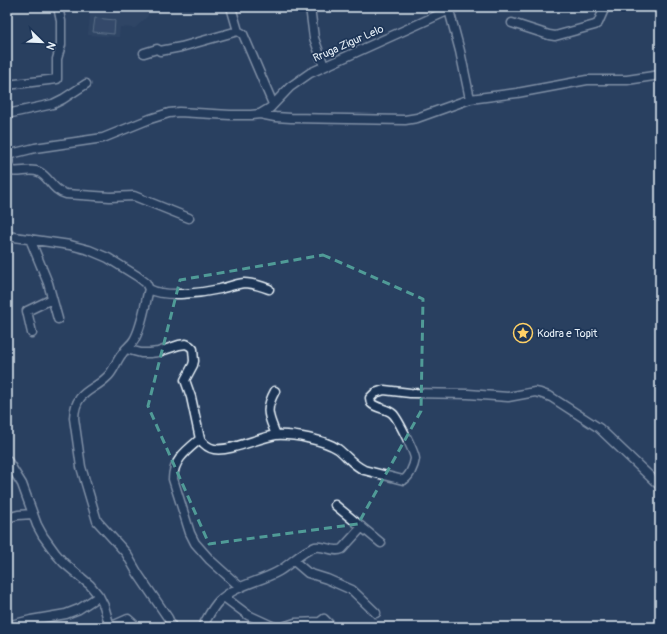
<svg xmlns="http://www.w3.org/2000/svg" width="667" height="634" viewBox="0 0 667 634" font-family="Pangolin,sans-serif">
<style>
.built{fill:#364d6b}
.green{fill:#415774;stroke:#94a4b6}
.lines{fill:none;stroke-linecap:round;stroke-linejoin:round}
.minor-casing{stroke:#e8f1f8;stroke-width:11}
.minor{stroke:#1d3557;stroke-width:8}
.marked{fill:none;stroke:#509b97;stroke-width:3;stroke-dasharray:8 5;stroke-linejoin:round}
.labels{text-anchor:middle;stroke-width:3.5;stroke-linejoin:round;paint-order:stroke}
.street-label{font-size:11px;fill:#e8f1f8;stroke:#1d3557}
.poi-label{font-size:11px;fill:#e8f1f8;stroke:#1d3557;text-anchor:start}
</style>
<rect width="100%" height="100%" fill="#294061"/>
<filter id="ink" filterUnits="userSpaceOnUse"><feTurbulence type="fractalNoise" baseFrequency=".025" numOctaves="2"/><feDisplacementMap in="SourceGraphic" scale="8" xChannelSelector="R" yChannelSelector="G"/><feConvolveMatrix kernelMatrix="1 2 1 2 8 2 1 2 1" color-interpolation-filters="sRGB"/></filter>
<g filter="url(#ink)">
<!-- built -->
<path class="built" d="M91 7H149L148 16 135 28 120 27 119 37 88 35Z"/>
<!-- green -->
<path class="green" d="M95 18 115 20 114 34 93 32Z"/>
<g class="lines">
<!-- minor casing -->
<g class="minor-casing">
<path id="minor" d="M231 7 238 31 243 34 273 104
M310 7 314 38 324 66
M449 10 460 51 470 99
M512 23 549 35 555 36 595 25 598 23 605 7
M144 53 157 49 160 51 181 47 238 31
M7 85 57 79V59L61 45V21L58 7
M7 114 53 104 63 99 86 84
M260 114 270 108 290 87 310 73 456 7
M7 155 35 148 103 138 150 119 169 113 179 112 230 115H251L260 114 275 117 291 118 405 120 417 118 470 99 517 93 587 80H627L660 75
M7 156 11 171C20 173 31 168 39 172 50 178 52 190 66 194L110 197 134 196 189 218
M7 236 70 245 89 250 108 258 137 276 146 283 149 289C145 304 142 327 134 340 131 345 125 349 122 354 116 361 114 371 107 377 92 392 75 391 74 418L81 467 97 521 126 553 138 574 168 618 172 627
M30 239 48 283 58 319
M149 289C166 298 202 293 220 289 228 287 236 284 244 283 253 283 261 286 269 289
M32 333 27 311 52 299
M126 349 141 353H150L158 352 179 345 186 344 190 346 193 349 194 361 193 365 185 380 191 397 200 439C203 443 208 448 214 449 230 452 260 437 276 435 293 434 325 440 338 449 347 456 353 465 364 470L403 480C409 478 414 466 415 459 415 453 398 419 393 414 387 408 377 409 371 403L370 398 375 393 384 390 410 393 468 394 508 397 535 392 540 393 551 397 599 428 660 486
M275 391C264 411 269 416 276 435
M200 439C187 450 173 460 173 479L190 533 195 543 210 560 240 587
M7 460 22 484 37 525 43 536 56 554 64 563 90 585 99 596 104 606 110 627
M335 505 381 543
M7 518 18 515 33 514
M294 561 308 573 327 579 352 590 376 613
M224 597 248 615 274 627
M7 626 31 620 66 614 79 609 99 596
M110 627 128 619 137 627
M202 627C207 619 212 608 219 601 235 585 260 582 279 571 291 564 302 551 315 547 325 545 333 553 342 549L362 527
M283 627 295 623 320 622 324 619 332 627"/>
</g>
<!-- minor -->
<use href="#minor" class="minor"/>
</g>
</g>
<!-- marked area -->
<path d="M0 0H667V634H0ZM323 255 423 299 421 411 358 524 209 544 148 406 180 280Z" fill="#294061" fill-opacity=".55" fill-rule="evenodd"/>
<path class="marked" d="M323 255 423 299 421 411 358 524 209 544 148 406 180 280Z"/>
<!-- icons -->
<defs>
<g id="sight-ring" transform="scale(1)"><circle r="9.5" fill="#1d3557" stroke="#ffd166" stroke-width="1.5"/><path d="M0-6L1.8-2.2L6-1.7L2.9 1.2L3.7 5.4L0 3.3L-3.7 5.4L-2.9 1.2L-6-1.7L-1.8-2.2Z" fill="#ffd166"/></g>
</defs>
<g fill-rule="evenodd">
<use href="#sight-ring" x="523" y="333"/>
</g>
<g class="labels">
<!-- street labels -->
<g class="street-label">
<text transform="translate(348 43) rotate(-24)" y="4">Rruga Zigur Lelo</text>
</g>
<!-- poi labels -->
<g class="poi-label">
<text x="537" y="337">Kodra e Topit</text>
</g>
</g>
<!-- margin -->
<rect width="667" height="634" fill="none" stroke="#1d3557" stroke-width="24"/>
<rect x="12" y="12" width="643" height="610" fill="none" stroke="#e8f1f8" stroke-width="1.5" filter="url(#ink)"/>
<!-- north arrow -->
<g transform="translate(42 42) rotate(113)" stroke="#1d3557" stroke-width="3" paint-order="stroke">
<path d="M0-3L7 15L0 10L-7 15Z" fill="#e8f1f8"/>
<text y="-6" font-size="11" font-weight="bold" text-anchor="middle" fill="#e8f1f8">N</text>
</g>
</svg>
